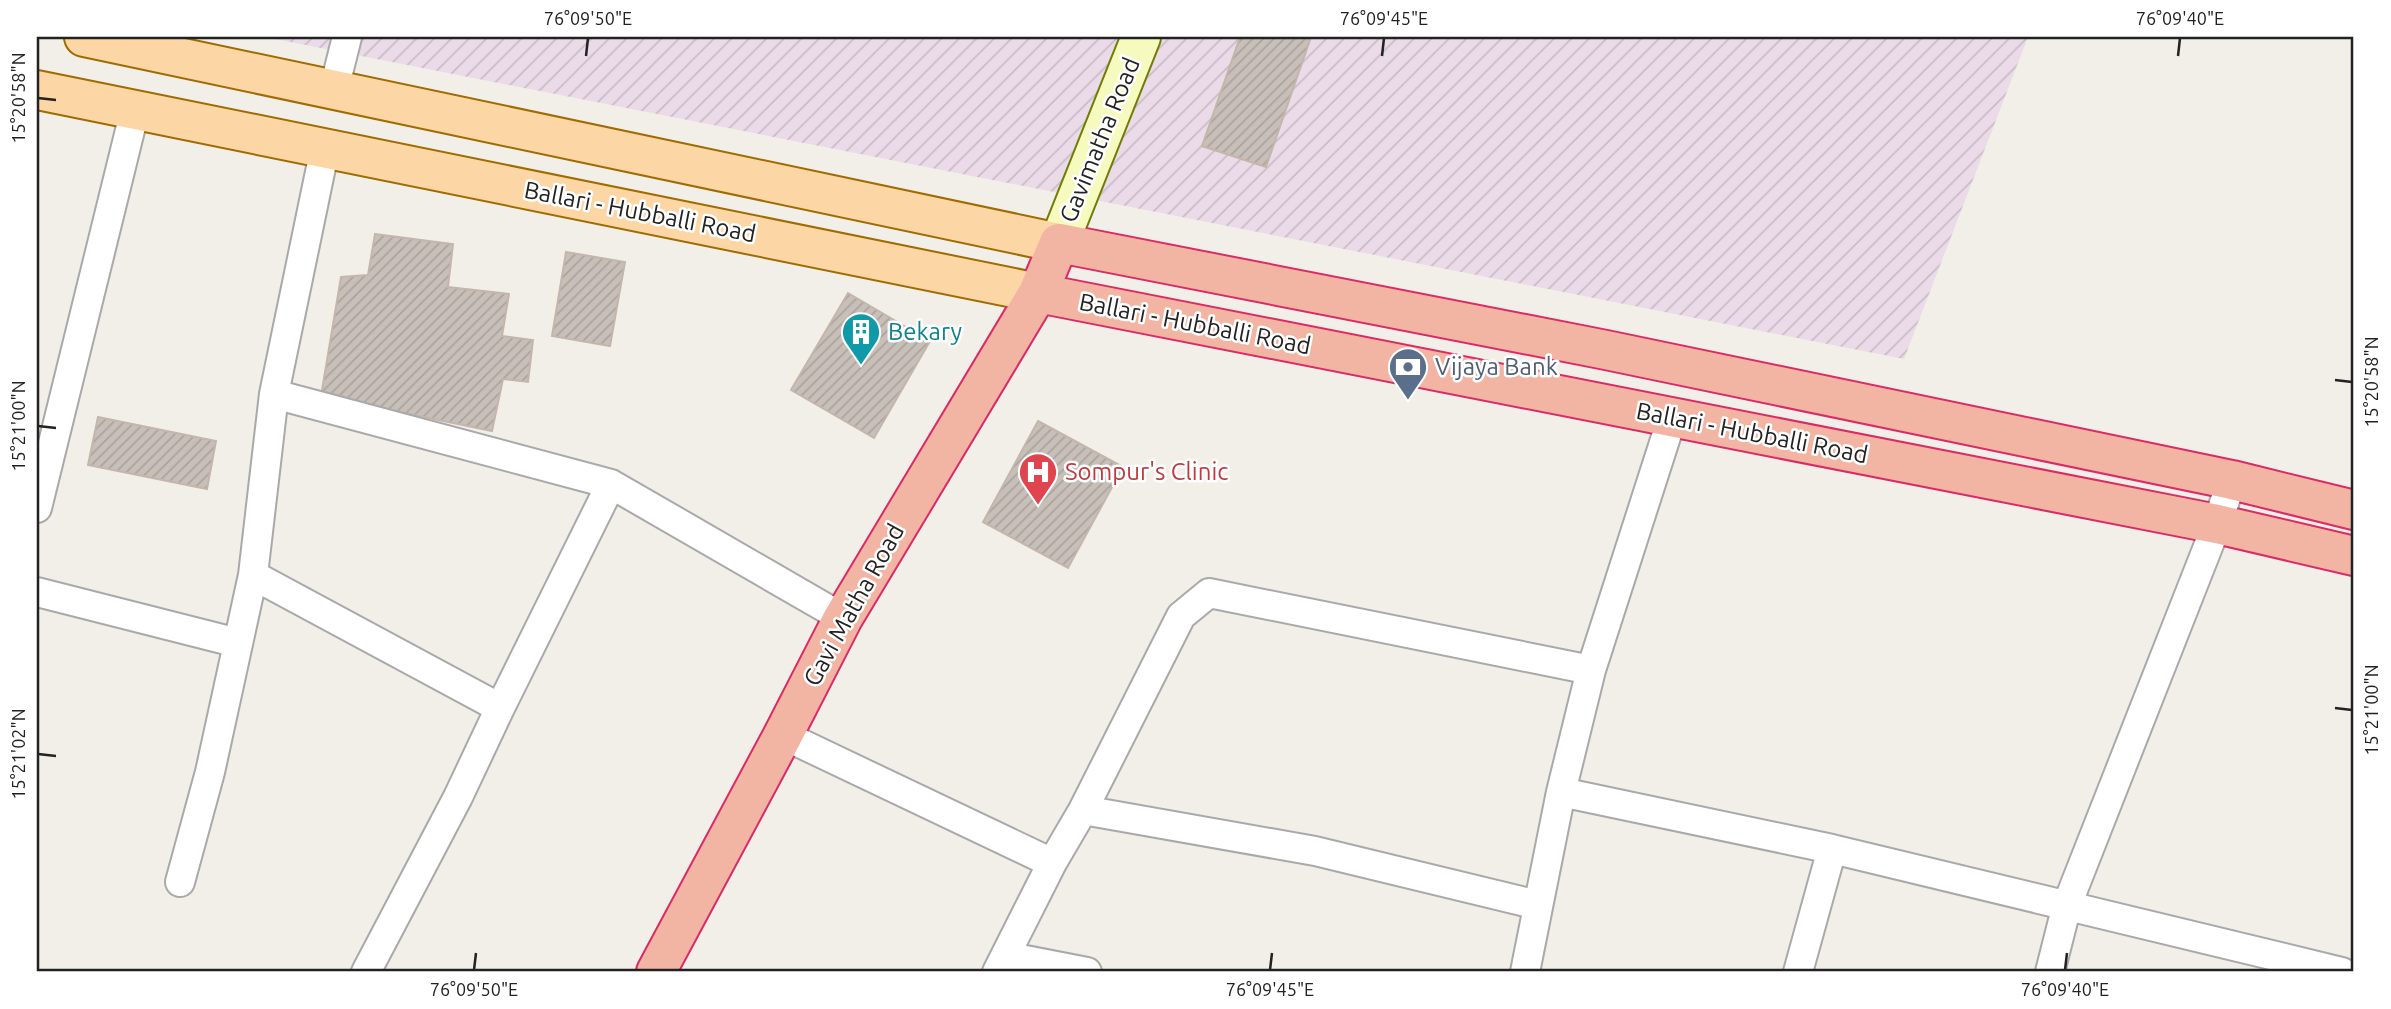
<svg xmlns="http://www.w3.org/2000/svg" width="2391" height="1009" viewBox="0 0 2391 1009" font-family="Ubuntu,sans-serif">
<style>
.industrial{fill:url(#industrial-furrows)}
.building{fill:url(#building-hatch);stroke:#c4b6ab;stroke-width:2}
.lines{fill:none;stroke-linecap:round;stroke-linejoin:round}
.minor-casing{stroke:#a9a9a9;stroke-width:32}
.secondary-casing{stroke:#707d05;stroke-width:42}
.primary-casing{stroke:#a06b00;stroke-width:42}
.trunk-casing{stroke:#dc2a67;stroke-width:42}
.minor{stroke:#fff;stroke-width:28}
.secondary{stroke:#f7fabf;stroke-width:38}
.primary{stroke:#fcd6a4;stroke-width:38}
.trunk{stroke:#f2b4a3;stroke-width:38}
.ticks{fill:none;stroke:#222;stroke-width:2.5}
.labels{text-anchor:middle;stroke-width:5;stroke-linejoin:round;paint-order:stroke}
.street-label{font-size:24px;fill:#222;stroke:#fff}
.culture-label{font-size:24px;fill:#0d838f;stroke:#fff;text-anchor:start}
.service-label{font-size:24px;fill:#4e5e75;stroke:#fff;text-anchor:start}
.health-label{font-size:24px;fill:#be3a42;stroke:#fff;text-anchor:start}
.neatline{fill:none;stroke:#222;stroke-width:2.5}
.ticks-label{font-size:18px;text-anchor:middle;fill:#222}
</style>
<defs>
<pattern id="industrial-furrows" width="10" height="10" patternUnits="userSpaceOnUse" patternTransform="scale(1.75)"><rect width="10" height="10" fill="#ebdbe8"/><path d="M-1 1l2-2M0 10L10 0M9 11l2-2" fill="none" stroke="#c9bcc7"/></pattern>
<pattern id="building-hatch" width="6" height="6" patternUnits="userSpaceOnUse" patternTransform="scale(1.75)"><rect width="6" height="6" fill="#c7bfb8"/><path d="M-1 1l2-2M0 6l6-6M5 7l2-2" fill="none" stroke="#aba49e"/></pattern>
</defs>
<rect width="100%" height="100%" fill="#f2efe9"/>
<!-- industrial -->
<path class="industrial" d="M265 37H2028L1904 359Z"/>
<!-- building -->
<path class="building" d="M1240 37H1311L1266 167 1202 146Z
M375 234 453 244 448 287 509 294 502 336 533 340 528 382 503 379 492 431 321 396 341 277 368 275Z
M566 252 625 262 610 346 552 336Z
M848 293 930 341 874 438 791 390Z
M98 417 216 441 207 489 88 465Z
M1038 421 1123 467 1068 568 983 522Z"/>
<g class="lines">
<!-- minor casing -->
<g class="minor-casing">
<path id="minor" d="M334 89 347 37
M274 394 611 484
M37 508 135 110
M253 575 500 708
M37 592 238 643
M783 735 1052 863
M1561 792 1832 849 2342 972
M1083 810 1315 851 1538 905
M180 882 210 772 253 575 274 394 325 148
M1005 956 1087 972
M366 972 458 797 500 708 611 484 843 618
M997 972 1052 863 1083 810 1181 616 1209 593 1591 670
M1525 972 1561 792 1591 670 1672 418
M1798 972 1832 849
M2050 972 2067 905 2217 524 2232 480"/>
</g>
<!-- secondary casing -->
<g class="secondary-casing">
<path id="secondary" d="M1059 243 1141 37"/>
</g>
<!-- primary casing -->
<g class="primary-casing">
<path id="primary" d="M84 37 1059 243
M37 90 1038 293"/>
</g>
<!-- trunk casing -->
<g class="trunk-casing">
<path id="trunk" d="M1038 293 2217 524 2354 556
M656 972 783 735 843 618 1038 293 1059 243 1606 350 2232 480 2354 510"/>
</g>
<!-- minor -->
<use href="#minor" class="minor"/>
<!-- secondary -->
<use href="#secondary" class="secondary"/>
<!-- primary -->
<use href="#primary" class="primary"/>
<!-- trunk -->
<use href="#trunk" class="trunk"/>
</g>
<!-- ticks -->
<path class="ticks" d="M586 56 588 38M1382 56 1384 38M2178 56 2180 38M38 98 56 100M2335 380 2352 382M38 426 56 428M2335 708 2352 710M38 754 56 756M474 970 476 953M1270 970 1272 953M2065 970 2067 953"/>
<!-- icons -->
<defs>
<g id="building-pin" transform="scale(2.0125)"><path d="M0 17L-7.5 6A9.5 9.5 0 1 1 7.5 6Z" fill="#0f9aa8" stroke="#fff"/><path d="M-4-6H4V6H1V3H-1V6H-4ZM-2.5-4.3h1.7v1.8h-1.7ZM.8-4.3h1.7v1.8H.8ZM-2.5-1h1.7V.8h-1.7ZM.8-1h1.7V.8H.8Z" fill="#fff"/></g>
<g id="bank-pin" transform="scale(2.0125)"><path d="M0 17L-7.5 6A9.5 9.5 0 1 1 7.5 6Z" fill="#5c6f8a" stroke="#fff"/><path d="M-6-4H6V4H-6ZM0-2.3a2.3 2.3 0 1 0 0 4.6a2.3 2.3 0 1 0 0-4.6Z" fill="#fff"/></g>
<g id="hospital-pin" transform="scale(2.0125)"><path d="M0 17L-7.5 6A9.5 9.5 0 1 1 7.5 6Z" fill="#e0444e" stroke="#fff"/><path d="M-5-5h3v3.5h4V-5h3V5h-3V1.5h-4V5h-3Z" fill="#fff"/></g>
</defs>
<g fill-rule="evenodd">
<use href="#building-pin" x="861" y="332"/>
<use href="#bank-pin" x="1408" y="367"/>
<use href="#hospital-pin" x="1038" y="472"/>
</g>
<g class="labels">
<!-- street labels -->
<g class="street-label">
<text transform="translate(1100 140) rotate(-68)" y="8">Gavimatha Road</text>
<text transform="translate(640 212) rotate(11)" y="8">Ballari - Hubballi Road</text>
<text transform="translate(1195 324) rotate(11)" y="8">Ballari - Hubballi Road</text>
<text transform="translate(1752 433) rotate(11)" y="8">Ballari - Hubballi Road</text>
<text transform="translate(854 605) rotate(-61)" y="8">Gavi Matha Road</text>
</g>
<!-- culture labels -->
<g class="culture-label">
<text x="888" y="340">Bekary</text>
</g>
<!-- service labels -->
<g class="service-label">
<text x="1435" y="375">Vijaya Bank</text>
</g>
<!-- health labels -->
<g class="health-label">
<text x="1065" y="480">Sompur's Clinic</text>
</g>
</g>
<!-- border -->
<rect width="2391" height="1009" fill="none" stroke="#ffffff" stroke-width="77"/>
<rect x="38" y="38" width="2314" height="932" class="neatline"/>
<g class="ticks-label">
<text x="588" y="25">76°09'50"E</text>
<text x="1384" y="25">76°09'45"E</text>
<text x="2180" y="25">76°09'40"E</text>
<text transform="translate(19 98) rotate(-90)" y="6">15°20'58"N</text>
<text transform="translate(2372 382) rotate(-90)" y="6">15°20'58"N</text>
<text transform="translate(19 426) rotate(-90)" y="6">15°21'00"N</text>
<text transform="translate(2372 710) rotate(-90)" y="6">15°21'00"N</text>
<text transform="translate(19 754) rotate(-90)" y="6">15°21'02"N</text>
<text x="474" y="996">76°09'50"E</text>
<text x="1270" y="996">76°09'45"E</text>
<text x="2065" y="996">76°09'40"E</text>
</g>
</svg>
